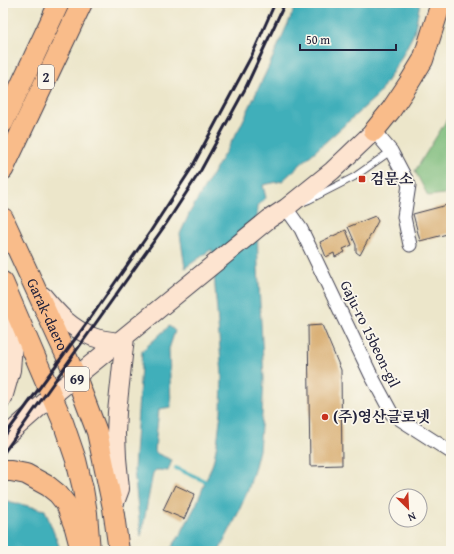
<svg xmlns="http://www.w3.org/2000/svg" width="454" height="554" viewBox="0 0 454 554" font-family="'Gentium Book Plus','Noto Serif KR',serif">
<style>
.forest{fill:#7ebc7b;stroke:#506f5b}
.water{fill:#3fafba;stroke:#30687a}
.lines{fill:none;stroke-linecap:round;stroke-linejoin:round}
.stream{stroke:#3fafba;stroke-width:4}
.building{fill:#d6a869}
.service-casing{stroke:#403f50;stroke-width:8}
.minor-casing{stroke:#403f50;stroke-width:15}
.secondary-casing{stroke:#403f50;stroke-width:20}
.primary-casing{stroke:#403f50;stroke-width:22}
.service{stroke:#fff;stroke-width:6}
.minor{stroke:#fff;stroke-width:13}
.secondary{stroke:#fde4d0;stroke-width:18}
.primary{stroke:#f9bc8a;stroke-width:20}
.rail{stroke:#22223b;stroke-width:3}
.poi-dot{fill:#c8321e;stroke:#fbf7ec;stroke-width:1.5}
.labels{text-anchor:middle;stroke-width:3.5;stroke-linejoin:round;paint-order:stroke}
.shield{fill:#fbf7ec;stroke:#636270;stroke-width:1}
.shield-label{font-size:14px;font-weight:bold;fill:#22223b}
.poi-label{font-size:15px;font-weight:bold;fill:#22223b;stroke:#fbf7ec;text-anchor:start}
.street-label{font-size:15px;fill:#22223b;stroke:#fbf7ec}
</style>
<rect width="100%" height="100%" fill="#fbf7ec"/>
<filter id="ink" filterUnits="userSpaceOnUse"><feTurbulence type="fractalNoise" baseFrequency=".025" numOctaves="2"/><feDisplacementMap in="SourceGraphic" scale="8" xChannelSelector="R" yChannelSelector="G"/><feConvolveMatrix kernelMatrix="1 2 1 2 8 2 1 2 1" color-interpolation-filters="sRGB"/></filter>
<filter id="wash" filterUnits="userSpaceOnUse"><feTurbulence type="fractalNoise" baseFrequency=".012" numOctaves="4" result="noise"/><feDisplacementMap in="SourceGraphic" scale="16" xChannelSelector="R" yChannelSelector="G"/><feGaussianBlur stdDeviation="0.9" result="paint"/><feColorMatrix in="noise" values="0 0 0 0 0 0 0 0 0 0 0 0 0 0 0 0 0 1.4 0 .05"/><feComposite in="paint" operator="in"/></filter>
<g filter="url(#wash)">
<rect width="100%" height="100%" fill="#ece6ca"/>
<!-- forest -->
<path class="forest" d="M451 113V193L428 196 415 171Z"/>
<!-- water -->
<path class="water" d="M297 3H420L414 33 400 60 378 95 282 181 263 185 266 198 257 206 258 267 264 379 262 415 259 450 254 470 248 490 235 520 219 551H169L180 535 196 505 213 463 217 444 221 412 222 375 212 249 185 268 180 234 190 212 240 127 269 66Z
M169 326 175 331 169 349 171 407 159 409 156 437 155 451 158 454 172 460 168 471 160 470H156L153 473 141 537 134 470 142 351Z
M3 500 45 510 61 551H3Z"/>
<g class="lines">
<!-- stream -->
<path class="stream" d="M176 468 209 483"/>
</g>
<g id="blocks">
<!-- building -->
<path class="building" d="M451 204V233L420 241 413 214Z
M375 216 378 221 360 255 356 252V245L348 227Z
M346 230 352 245 343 249 345 252 335 257 334 253 326 257 320 242Z
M322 325 341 370 342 465 310 466 308 326Z
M175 485 195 494 184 519 163 510Z"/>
</g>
</g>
<g filter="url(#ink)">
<use href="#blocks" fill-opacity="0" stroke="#403f50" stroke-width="1"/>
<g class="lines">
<!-- service casing -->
<g class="service-casing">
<path id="service" d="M304 202 309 200 354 177 391 151"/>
</g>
<!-- minor casing -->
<g class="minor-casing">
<path id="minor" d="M374 131 391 151 409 185 404 217 410 245
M286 208 301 229 371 375 392 414 451 452"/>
</g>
<!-- secondary casing -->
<g class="secondary-casing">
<path id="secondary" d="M43 296C58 314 70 328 93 337 101 340 111 341 120 342
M3 398 11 370 14 331 11 310
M3 439 52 396 269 219 286 208 332 171 374 131
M113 508 120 489 117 458 116 434 117 412 125 337"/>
</g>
<!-- primary casing -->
<g class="primary-casing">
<g id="primary">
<path d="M3 123 59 3"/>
<path d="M374 131 391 110 409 83 423 60 441 3"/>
<path d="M3 170 82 3"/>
<path id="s1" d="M3 218 76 377 97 432 113 508 119 551"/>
<path d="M3 282 63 422 76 460 83 489 87 513 90 551"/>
<path d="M3 471H11L26 474 48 486 58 494 66 504 75 528 81 551"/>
</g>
</g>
<!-- service -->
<use href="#service" class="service"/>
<!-- minor -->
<use href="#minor" class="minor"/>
<!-- secondary -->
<use href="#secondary" class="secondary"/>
<!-- primary -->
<use href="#primary" class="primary"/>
<!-- rail -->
<path class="rail" d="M3 438 94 313 150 232 191 169 252 55 275 3
M3 454 166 224 201 170 245 89 285 3"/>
</g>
</g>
<!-- markers -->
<g class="poi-dot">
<rect x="358" y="175" width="8" height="8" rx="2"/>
<circle cx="325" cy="417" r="4"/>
</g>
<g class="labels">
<!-- shield labels -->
<g class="shield">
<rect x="38" y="65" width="16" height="24" rx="3"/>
<rect x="65" y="367" width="24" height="24" rx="3"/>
</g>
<g class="shield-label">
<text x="46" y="82">2</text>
<text x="77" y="384">69</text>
</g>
<!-- poi labels -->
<g class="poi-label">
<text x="370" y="184">검문소</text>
<text x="333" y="422">(주)영산글로넷</text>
</g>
<!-- street labels -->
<g class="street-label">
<text dy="5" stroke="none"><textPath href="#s1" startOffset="106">Garak-daero</textPath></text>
<text transform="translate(370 334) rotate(64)" y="5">Gaju-ro 15beon-gil</text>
</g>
</g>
<!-- margin -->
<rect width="454" height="554" fill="none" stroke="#fbf7ec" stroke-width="16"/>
<!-- north arrow -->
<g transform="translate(408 508) rotate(156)"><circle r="19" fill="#fbf7ec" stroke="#a4a2a5"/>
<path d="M0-3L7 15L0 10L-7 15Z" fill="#c8321e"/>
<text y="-6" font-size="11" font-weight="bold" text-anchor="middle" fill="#22223b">N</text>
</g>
<!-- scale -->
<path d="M300 44v6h96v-6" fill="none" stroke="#22223b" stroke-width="2"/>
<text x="306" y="44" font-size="12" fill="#22223b" stroke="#fbf7ec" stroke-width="3" paint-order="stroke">50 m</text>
</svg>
